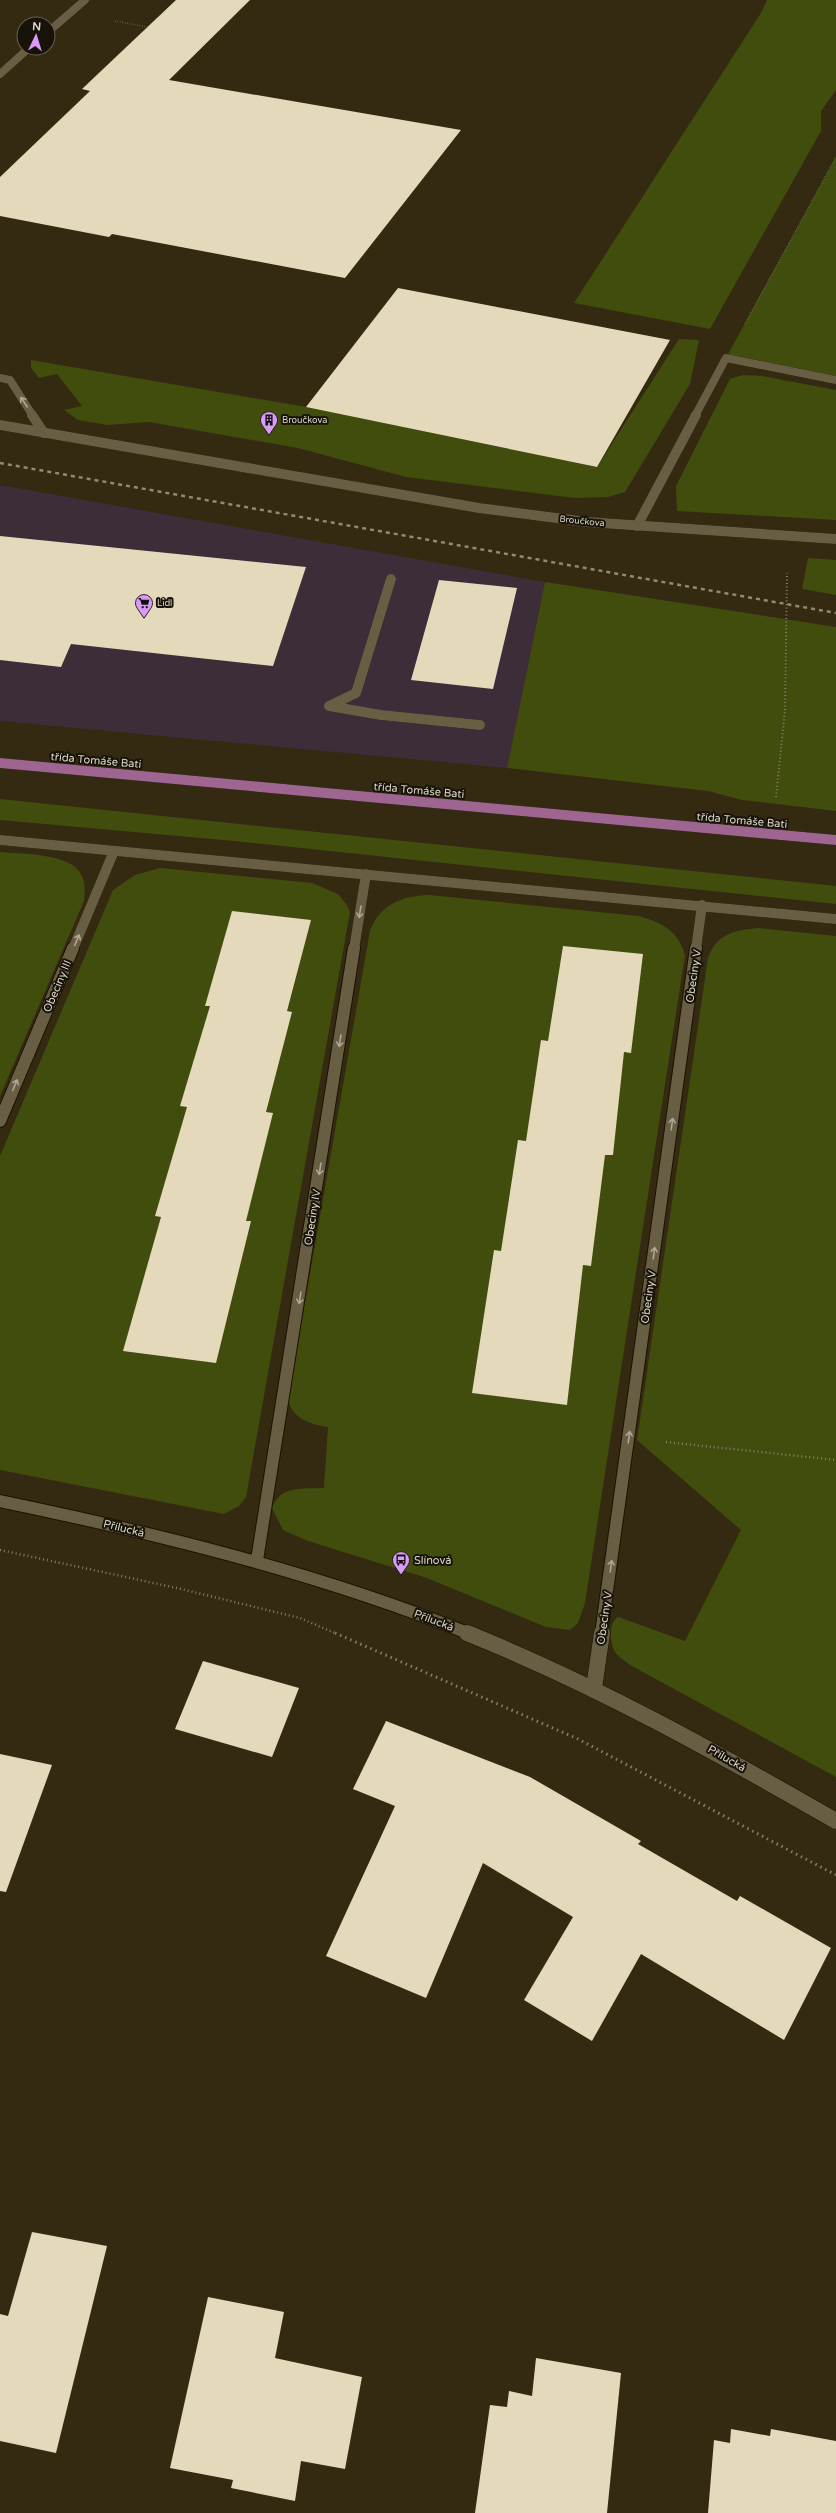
<svg xmlns="http://www.w3.org/2000/svg" width="836" height="2513" viewBox="0 0 836 2513" font-family="'Varela Round',sans-serif">
<style>
.commercial{fill:#3d2d38}
.green{fill:#414d0d}
.building{fill:#e4d9bb}
.lines{fill:none;stroke-linecap:round;stroke-linejoin:round}
.service-far1-casing{stroke:#1b1200;stroke-width:8}
.service-casing{stroke:#1b1200;stroke-width:10}
.minor-far3-casing{stroke:#1b1200;stroke-width:8}
.minor-far2-casing{stroke:#1b1200;stroke-width:10}
.minor-far1-casing{stroke:#1b1200;stroke-width:14}
.minor-casing{stroke:#1b1200;stroke-width:17}
.tertiary-far2-casing{stroke:#1b1200;stroke-width:8}
.tertiary-far1-casing{stroke:#1b1200;stroke-width:14}
.tertiary-casing{stroke:#1b1200;stroke-width:17}
.primary-casing{stroke:#1b1200;stroke-width:10}
.path-far3{stroke:#867e6a;stroke-width:1.5;stroke-dasharray:0.5 2;stroke-linecap:butt}
.path-far2{stroke:#867e6a;stroke-width:2;stroke-dasharray:1 2.5;stroke-linecap:butt}
.path-far1{stroke:#867e6a;stroke-width:2.5;stroke-dasharray:1 3;stroke-linecap:butt}
.path{stroke:#867e6a;stroke-width:3;stroke-dasharray:1.5 4;stroke-linecap:butt}
.service-far1{stroke:#685e44;stroke-width:8}
.service{stroke:#685e44;stroke-width:10}
.minor-far3{stroke:#685e44;stroke-width:8}
.minor-far2{stroke:#685e44;stroke-width:10}
.minor-far1{stroke:#685e44;stroke-width:12}
.minor{stroke:#685e44;stroke-width:16}
.tertiary-far2{stroke:#685e44;stroke-width:8}
.tertiary-far1{stroke:#685e44;stroke-width:12}
.tertiary{stroke:#685e44;stroke-width:16}
.primary{stroke:#9d6590;stroke-width:10}
.rail{stroke:#908976;stroke-width:2.5;stroke-dasharray:4 4;stroke-linecap:butt}
.oneway{stroke:#afa794}
.labels{text-anchor:middle;stroke-width:4;stroke-linejoin:round;paint-order:stroke}
.far-poi-label{font-size:9px;fill:#ded8ca;stroke:#171309;text-anchor:start}
.far-street-label{font-size:9px;fill:#ded8ca;stroke:#171309}
.street-label{font-size:11px;fill:#ded8ca;stroke:#171309}
.poi-label{font-size:11px;fill:#ded8ca;stroke:#171309;text-anchor:start}
</style>
<rect width="100%" height="100%" fill="#342a11"/>
<!-- commercial -->
<path class="commercial" d="M0 485 545 582 507 768 0 721Z"/>
<!-- green -->
<path class="green" d="M767 0H836V90L821 111V131L710 329 574 303 761 13Z
M836 157V379L726 358Z
M679 339 699 340 690 384 625 492 608 497 575 498 406 477 298 448 149 422 108 425 78 420 64 410 82 406 57 374 39 378 31 368V360L306 407 597 467Z
M743 375 762 376 836 390V520L677 511 676 486 730 379Z
M808 558 836 560V595L802 589Z
M545 582 836 627V811L742 800 708 791 507 768Z
M0 799 836 886V904L234 841 0 820Z
M0 852C21 854 70 853 81 874 86 883 85 892 84 901L0 1096Z
M160 868 312 883 338 894 347 905 350 912 246 1497 239 1506 224 1514 0 1470V1156L113 890 135 875Z
M429 895 639 916C662 923 678 930 685 955L585 1603 578 1623 570 1630 546 1627 427 1578 308 1541 283 1530 272 1508C280 1485 304 1489 324 1488L328 1427C310 1424 292 1419 288 1399L370 931C380 904 402 896 429 895Z
M758 928 836 936V1777L630 1665C626 1661 618 1657 615 1652 610 1643 608 1623 618 1617L685 1641 741 1530 637 1440 708 958C716 934 735 930 758 928Z"/>
<!-- building -->
<path class="building" d="M176 0H250L169 80 461 130 345 278 112 234 109 237 0 216V177L90 91 82 89Z
M398 288 670 340 597 467 306 407Z
M0 536 306 567 273 666 71 644 61 667 0 660Z
M439 580 517 588 493 689 411 680Z
M232 911 311 920 287 1011 292 1012 266 1112 273 1113 246 1221H251L216 1363 123 1351 161 1217 155 1216 187 1107 180 1106 210 1006H205Z
M563 946 643 954 631 1053 624 1052 613 1155H605L591 1266 583 1265 567 1405 472 1393 494 1250 501 1251 518 1140 526 1141 541 1040 548 1041Z
M203 1661 299 1688 272 1757 175 1729Z
M386 1721 530 1777 641 1841 638 1844 737 1901 740 1896 831 1948 784 2040 641 1954 592 2041 524 2000 573 1917 483 1863 426 1998 326 1956 395 1806 353 1789Z
M0 1754 52 1765 6 1892 0 1891Z
M32 2232 107 2246 56 2453 0 2441V2314L8 2316Z
M208 2297 284 2312 275 2358 362 2377 345 2469 301 2461 295 2501 231 2488 233 2480 170 2468Z
M536 2358 621 2373 607 2513H475L490 2405 507 2407 509 2391 532 2396Z
M731 2429 770 2436 771 2429 836 2441V2513H708L714 2440 730 2443Z"/>
<g class="lines">
<!-- service-far1 casing -->
<g class="service-far1-casing">
<path id="service-far1" d="M0 378 10 380 33 416"/>
</g>
<!-- service casing -->
<g class="service-casing">
<path id="service" d="M32 415 44 433
M391 579 356 693 329 706 381 715 480 725"/>
</g>
<!-- minor-far3 casing -->
<g class="minor-far3-casing">
<path id="minor-far3" d="M695 416 726 358 836 380"/>
</g>
<!-- minor-far2 casing -->
<g class="minor-far2-casing">
<path id="minor-far2" d="M0 425 479 508 587 522 836 539
M637 526 696 415
M0 840 836 919
M73 949 114 851
M354 949 366 874
M696 949 702 905"/>
</g>
<!-- minor-far1 casing -->
<g class="minor-far1-casing">
<path id="minor-far1" d="M0 1121 73 948
M257 1560 354 948
M601 1634 696 948"/>
</g>
<!-- minor casing -->
<g class="minor-casing">
<path id="minor" d="M594 1688 602 1633"/>
</g>
<!-- tertiary-far2 casing -->
<g class="tertiary-far2-casing">
<path id="tertiary-far2" d="M48 32 85 0
M0 74 29 48"/>
</g>
<!-- tertiary-far1 casing -->
<g class="tertiary-far1-casing">
<path id="tertiary-far1" d="M0 1501C159 1534 318 1573 470 1634"/>
</g>
<!-- tertiary casing -->
<g class="tertiary-casing">
<path id="tertiary" d="M467 1633C598 1686 714 1751 836 1821"/>
</g>
<!-- primary casing -->
<g class="primary-casing">
<path id="primary" d="M0 763 836 840"/>
</g>
<!-- path-far3 -->
<path class="path-far3" d="M115 21 148 27
M745 324 836 157"/>
<!-- path-far2 -->
<path class="path-far2" d="M776 797 785 710 787 573"/>
<!-- path-far1 -->
<path class="path-far1" d="M666 1442 836 1460
M0 1550 177 1588 300 1618 337 1634"/>
<!-- path -->
<path class="path" d="M335 1633 578 1739 836 1875"/>
<!-- service-far1 -->
<use href="#service-far1" class="service-far1"/>
<!-- service -->
<use href="#service" class="service"/>
<!-- minor-far3 -->
<use href="#minor-far3" class="minor-far3"/>
<!-- minor-far2 -->
<use href="#minor-far2" class="minor-far2"/>
<!-- minor-far1 -->
<use href="#minor-far1" class="minor-far1"/>
<!-- minor -->
<use href="#minor" class="minor"/>
<!-- tertiary-far2 -->
<use href="#tertiary-far2" class="tertiary-far2"/>
<!-- tertiary-far1 -->
<use href="#tertiary-far1" class="tertiary-far1"/>
<!-- tertiary -->
<use href="#tertiary" class="tertiary"/>
<!-- primary -->
<use href="#primary" class="primary"/>
<!-- rail -->
<path class="rail" d="M0 463 836 613"/>
</g>
<!-- one-way arrows -->
<defs><path id="oneway-shaft" d="M-6 0H5M1.5-3L5.5 0L1.5 3" fill="none" stroke-width="1.6" stroke-linecap="round" stroke-linejoin="round"/></defs>
<g class="oneway">
<use href="#oneway-shaft" transform="translate(24 402) rotate(-123)"/>
<use href="#oneway-shaft" transform="translate(360 912) rotate(99)"/>
<use href="#oneway-shaft" transform="translate(77 940) rotate(-67)"/>
<use href="#oneway-shaft" transform="translate(340 1041) rotate(99)"/>
<use href="#oneway-shaft" transform="translate(15 1085) rotate(-67)"/>
<use href="#oneway-shaft" transform="translate(672 1124) rotate(-82)"/>
<use href="#oneway-shaft" transform="translate(320 1169) rotate(99)"/>
<use href="#oneway-shaft" transform="translate(654 1253) rotate(-82)"/>
<use href="#oneway-shaft" transform="translate(300 1298) rotate(99)"/>
<use href="#oneway-shaft" transform="translate(629 1437) rotate(-82)"/>
<use href="#oneway-shaft" transform="translate(611 1566) rotate(-82)"/>
</g>
<!-- icons -->
<defs>
<g id="building-pin" transform="scale(0.9)"><path d="M0 17L-7.5 6A9.5 9.5 0 1 1 7.5 6Z" fill="#da9af7" stroke="#171309"/><path d="M-4-6H4V6H1V3H-1V6H-4ZM-2.5-4.3h1.7v1.8h-1.7ZM.8-4.3h1.7v1.8H.8ZM-2.5-1h1.7V.8h-1.7ZM.8-1h1.7V.8H.8Z" fill="#111"/></g>
<g id="supermarket-pin" transform="scale(0.9)"><path d="M0 17L-7.5 6A9.5 9.5 0 1 1 7.5 6Z" fill="#da9af7" stroke="#171309"/><path d="M-6-5.5h2.5l.6 2H6L4.5 2H-2.5L-4.4-4H-6ZM-1.5 3.2a1.3 1.3 0 1 0 .1 0ZM3 3.2a1.3 1.3 0 1 0 .1 0Z" fill="#111"/></g>
<g id="bus-pin" transform="scale(0.9)"><path d="M0 17L-7.5 6A9.5 9.5 0 1 1 7.5 6Z" fill="#da9af7" stroke="#171309"/><path d="M-5-6H5V4H4V6H2V4H-2V6H-4V4H-5ZM-3.5-4V0h7V-4ZM-3.5 1.2v1.5H-2V1.2ZM2 1.2v1.5H3.5V1.2Z" fill="#111"/></g>
</defs>
<g fill-rule="evenodd">
<use href="#building-pin" x="269" y="420"/>
<use href="#supermarket-pin" x="144" y="603"/>
<use href="#bus-pin" x="401" y="1560"/>
</g>
<g class="labels">
<!-- far-poi labels -->
<g class="far-poi-label">
<text x="282" y="423">Broučkova</text>
<text x="157" y="606">Lidl</text>
</g>
<!-- far-street labels -->
<g class="far-street-label">
<text transform="translate(582 521) rotate(6)" y="3">Broučkova</text>
</g>
<!-- street labels -->
<g class="street-label">
<text transform="translate(96 760) rotate(5)" y="4">třída Tomáše Bati</text>
<text transform="translate(419 790) rotate(5)" y="4">třída Tomáše Bati</text>
<text transform="translate(742 820) rotate(5)" y="4">třída Tomáše Bati</text>
<text transform="translate(693 976) rotate(-82)" y="4">Obeciny V</text>
<text transform="translate(57 986) rotate(-67)" y="4">Obeciny III</text>
<text transform="translate(312 1217) rotate(-81)" y="4">Obeciny IV</text>
<text transform="translate(648 1297) rotate(-82)" y="4">Obeciny V</text>
<text transform="translate(124 1528) rotate(14)" y="4">Přílucká</text>
<text transform="translate(604 1618) rotate(-82)" y="4">Obeciny V</text>
<text transform="translate(434 1620) rotate(21)" y="4">Přílucká</text>
<text transform="translate(727 1758) rotate(30)" y="4">Přílucká</text>
</g>
<!-- poi labels -->
<g class="poi-label">
<text x="414" y="1564">Slínová</text>
</g>
</g>
<!-- north arrow -->
<g transform="translate(36 36) rotate(4)"><circle r="19" fill="#171309" stroke="#676256"/>
<path d="M0-3L7 15L0 10L-7 15Z" fill="#da9af7"/>
<text y="-6" font-size="11" font-weight="bold" text-anchor="middle" fill="#ded8ca">N</text>
</g>
</svg>
